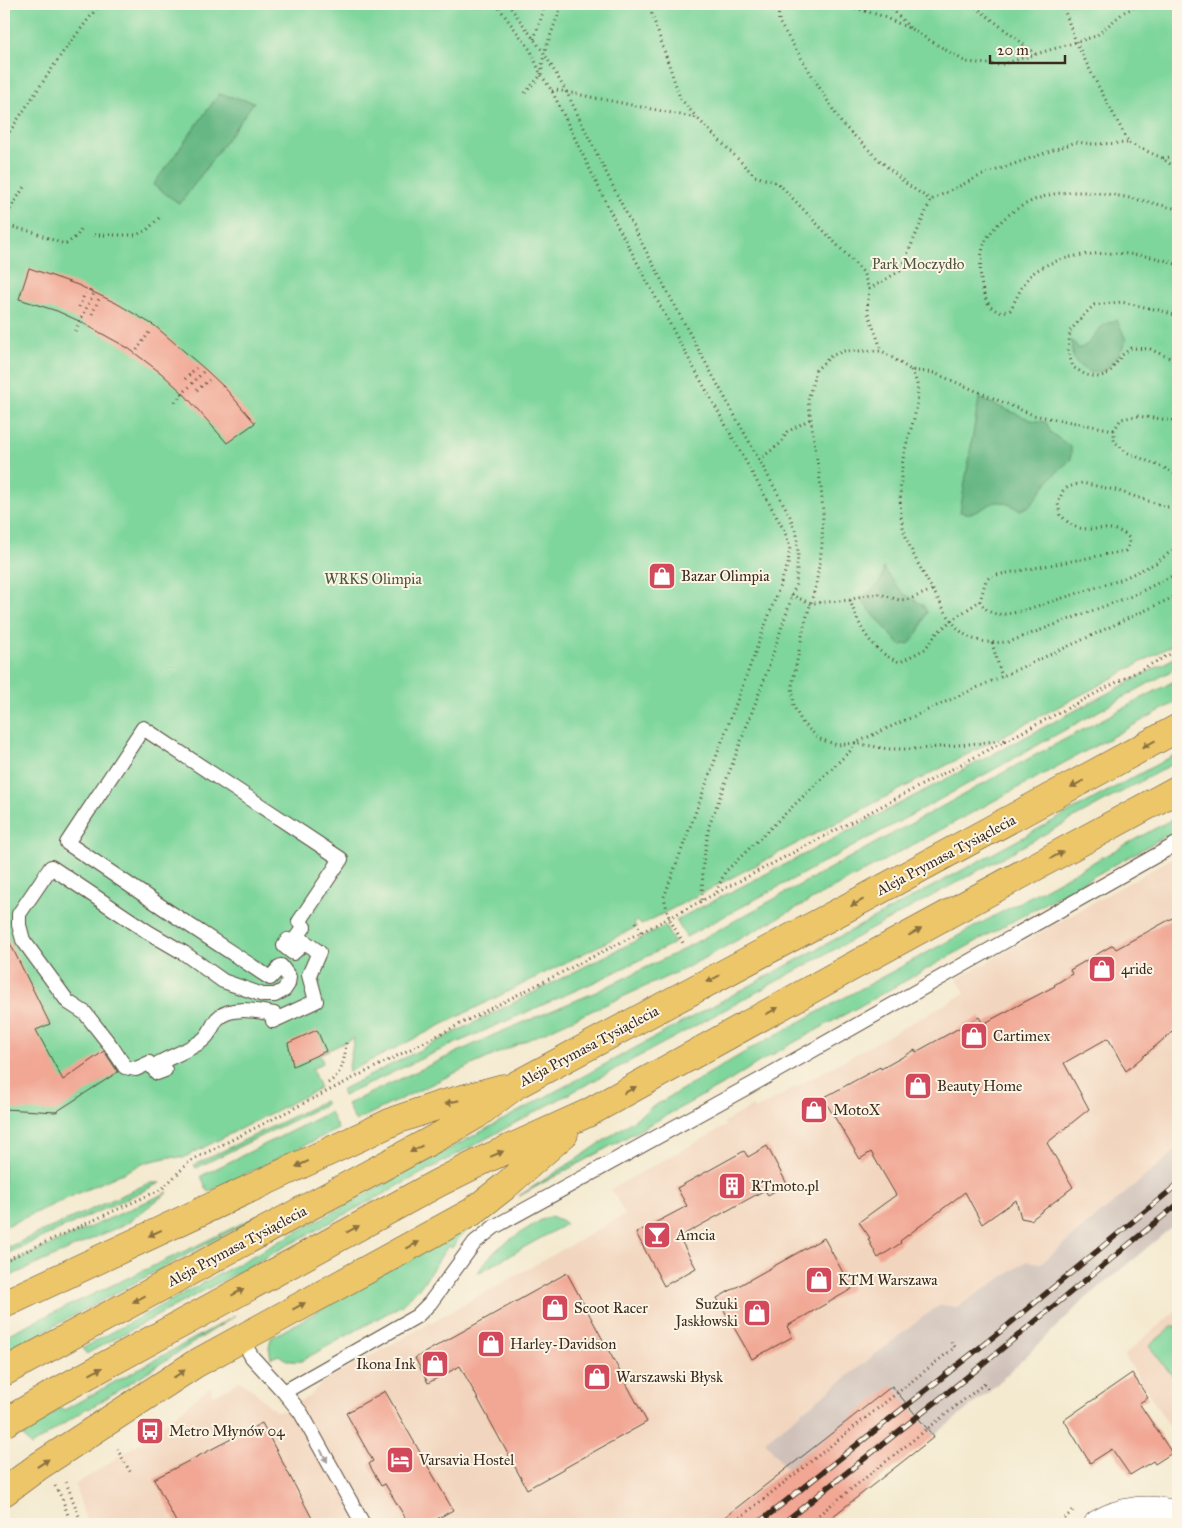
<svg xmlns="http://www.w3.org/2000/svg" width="1182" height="1528" viewBox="0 0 1182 1528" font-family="'IM FELL Great Primer',serif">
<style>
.built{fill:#f2d5be}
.industrial{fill:#cfc1ba}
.green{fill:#7ed69c;stroke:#5c805d}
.forest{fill:#66b784;stroke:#507051}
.building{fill:#f1a794}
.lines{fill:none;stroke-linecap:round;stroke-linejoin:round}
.lane-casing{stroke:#574739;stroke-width:16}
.street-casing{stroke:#574739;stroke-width:29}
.primary-casing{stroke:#574739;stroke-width:29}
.path{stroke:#574739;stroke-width:3;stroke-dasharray:1 4;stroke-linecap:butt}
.lane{stroke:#fff;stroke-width:14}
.street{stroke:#fff;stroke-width:28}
.primary{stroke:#ecc669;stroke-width:28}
.rail-casing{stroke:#3b2a1e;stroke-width:5.5}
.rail{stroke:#fcf5e5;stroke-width:4;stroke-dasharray:11;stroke-linecap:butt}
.primary-bridge-casing{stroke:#574739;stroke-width:29;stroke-linecap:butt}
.primary-bridge{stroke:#ecc669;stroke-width:28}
.oneway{fill:#8b7040}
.oneway2{fill:#a79f9a}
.labels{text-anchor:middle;stroke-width:4;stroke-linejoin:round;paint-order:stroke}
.park-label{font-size:15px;fill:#4c553e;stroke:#fcf5e5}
.poi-label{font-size:15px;fill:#3b2a1e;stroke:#fcf5e5;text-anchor:start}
.street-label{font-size:15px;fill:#3b2a1e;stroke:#fcf5e5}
</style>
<rect width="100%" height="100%" fill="#fcf5e5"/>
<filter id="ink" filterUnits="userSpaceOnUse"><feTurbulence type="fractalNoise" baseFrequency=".02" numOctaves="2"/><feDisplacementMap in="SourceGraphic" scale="10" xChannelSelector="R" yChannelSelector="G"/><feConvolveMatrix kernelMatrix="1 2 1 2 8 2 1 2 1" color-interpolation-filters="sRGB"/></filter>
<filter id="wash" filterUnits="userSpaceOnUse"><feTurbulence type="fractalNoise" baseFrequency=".0096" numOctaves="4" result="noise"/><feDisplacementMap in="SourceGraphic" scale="20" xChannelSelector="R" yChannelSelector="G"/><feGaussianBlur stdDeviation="1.12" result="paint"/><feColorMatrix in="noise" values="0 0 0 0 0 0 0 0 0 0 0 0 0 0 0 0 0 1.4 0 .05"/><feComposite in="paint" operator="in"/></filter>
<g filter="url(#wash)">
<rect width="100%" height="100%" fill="#f4ead0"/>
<!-- built -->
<path class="built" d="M1178 855V1149L1041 1263 1027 1261 957 1307 942 1305 933 1309 765 1441 786 1469 715 1524H87L75 1485 161 1429 160 1427 211 1386 212 1394H217L240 1381 253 1390 275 1411H283L311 1395 320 1384 625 1215 611 1189 726 1126 724 1122 753 1106 755 1110 965 993 957 979Z
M1178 1309V1440L1124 1355Z"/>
<!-- industrial -->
<path class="industrial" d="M1178 1149V1222L1083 1301 990 1391 823 1524H715L786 1469 765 1441 933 1309 942 1305 957 1307 1027 1261 1041 1263Z"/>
<!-- green -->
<path class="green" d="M4 4H1178V642L1096 687 641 925 638 921 634 923 636 927 348 1072 354 1038 320 1054 323 1063 312 1069 320 1088 183 1158 170 1157 147 1162 4 1227Z
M1178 656V667L946 796 686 937 676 920 803 855Z
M1178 679V701L684 969 461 1070 355 1121 347 1104 496 1034 596 992 680 951 1028 759Z
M1178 753V761L673 1038 86 1354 83 1348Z
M1178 816V829L1132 855 759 1062 731 1080 519 1196 583 1155 654 1106 752 1048Z
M665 926 674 943 599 980 427 1056 343 1096 341 1090Z
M324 1101 326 1104 196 1168 194 1165Z
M330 1112 338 1129 208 1192 201 1176Z
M149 1183H160L4 1255V1249Z
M168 1192 127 1223 4 1279V1266Z
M289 1200 21 1344 22 1345 4 1355V1336L200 1244Z
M484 1216 460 1237 452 1248 448 1246 421 1286 402 1305 301 1361C292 1362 286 1361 279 1355L271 1358 269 1347 271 1338Z
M550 1217 561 1220 566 1224 478 1273C491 1248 518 1235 541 1220Z
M235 1316 89 1409 87 1408 31 1446 20 1432 62 1408 64 1410Z
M1174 1325 1178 1330V1383L1149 1346Z"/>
<!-- forest -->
<path class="forest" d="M219 94 254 102 180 204 153 185Z
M1117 320 1126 340C1121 351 1114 366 1102 371 1091 376 1077 367 1073 356 1071 351 1072 346 1072 340L1079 349C1097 341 1093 325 1117 320Z
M979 398 1031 420 1046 422 1051 433 1071 447V459L1049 480 1030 506 1020 510C1015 507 1007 503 1001 502 985 501 980 518 960 512Z
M883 568 903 593 923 605 927 612 919 631 909 644 900 645 860 599C872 590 884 584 883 568Z"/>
<g id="blocks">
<!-- building -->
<path class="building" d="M29 268 78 285 116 303 155 326 207 371 225 388 255 423 227 443 184 394 161 373 128 348 79 321 57 311 19 299Z
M1178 915V1027L1126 1071 1108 1038 1064 1063 1089 1109 1047 1143 1073 1187 1031 1220 1021 1218 1016 1200 982 1224 965 1192 900 1241 901 1243 878 1258 868 1239 870 1238 859 1222 896 1195 871 1152 860 1159 823 1098 880 1067 881 1069 915 1050 916 1052 979 1017 983 1024 1013 1008 1055 986 1054 985 1072 974 1070 970 1094 956 1113 945 1116 949Z
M4 931 50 1024 36 1030 63 1080 104 1051 118 1072 56 1112 4 1109Z
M317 1030 326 1051 293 1066 288 1043Z
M767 1146 787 1184 768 1195 765 1190 679 1237 696 1268 664 1286 636 1233 687 1206 677 1188 744 1151 748 1157Z
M824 1238 852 1289 787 1326 792 1337 752 1359 717 1298Z
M567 1273 647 1422 527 1489 460 1366 428 1383 415 1358Z
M1132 1373 1148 1398 1139 1403 1172 1453 1155 1464 1153 1461 1130 1475 1112 1449 1090 1463 1064 1420Z
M892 1386 934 1437 823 1524H716Z
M385 1391 453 1510 428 1524H409L385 1484 381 1486 369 1464 373 1461 346 1413Z
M262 1423 315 1524H177L154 1479Z"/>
</g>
</g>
<g filter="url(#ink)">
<use href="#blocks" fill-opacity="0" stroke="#574739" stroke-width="1"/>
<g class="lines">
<!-- lane casing -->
<g class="lane-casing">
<path id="lane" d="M143 728 341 859 299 922 304 927 293 942 288 940 284 946 293 953 305 942 319 952 309 975 316 1001 273 1021 277 1017 274 1014C257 1011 230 1005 217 1019 212 1025 211 1033 204 1039 194 1048 172 1056 159 1063L165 1070 157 1073 149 1063 136 1069 125 1067 111 1046 85 1013 68 1002 23 940 19 925V914L51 867 148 932 184 953 223 981 263 995H275L284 990 288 984 289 977 281 966 270 978 171 913 67 843Z
M241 1338 252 1357 284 1392 301 1413 363 1524
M284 1392 417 1316 430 1303 475 1242 494 1227 762 1079 1178 843"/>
</g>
<!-- street casing -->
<g class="street-casing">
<path id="street" d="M1098 1524C1122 1510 1152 1506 1178 1516"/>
</g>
<!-- primary casing -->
<g class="primary-casing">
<path id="primary" d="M4 1304 396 1120 440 1105 503 1088
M4 1372 454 1128 476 1115 516 1085 867 897 1178 728
M53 1394 438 1183 486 1159 588 1113 873 955 1178 789
M4 1492 39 1466 195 1364 472 1212 504 1187 564 1134"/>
</g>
<!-- path -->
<path class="path" d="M496 4 531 51 541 75 552 91 615 221 680 343 785 532 790 547 788 564 664 897 669 918 683 943
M508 4 544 53 567 93 628 217 692 338 789 514 797 535 798 554 796 584 767 672 709 826 703 863 702 900
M656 4 652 14 680 98 697 118
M769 4 778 9
M778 4 779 22 842 124 878 159 908 185 931 200
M841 4 879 15 911 29 966 62 1000 65 1096 36 1124 12 1142 4
M890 4 894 11 910 28
M972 4 1037 55
M1062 4 1076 42 1095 80 1129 143 1162 158 1178 170
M534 39 546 4
M552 91 556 90 697 118 755 176 778 183 863 272 869 289 867 310 882 351
M525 93 541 75 544 53 562 4
M4 140 63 52 100 4
M1163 158 1178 156
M1178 209C1139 200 1094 187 1054 194 1028 199 999 217 986 240 976 258 977 322 1010 310 1017 298 1022 283 1032 274 1064 247 1142 249 1178 265
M4 223 7 214 24 187
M4 225 33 232 58 242 66 244 77 236 82 227
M94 235H136L147 230 161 216
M869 289 900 271 931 200 980 176 1076 142 1093 144 1129 143
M79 307 85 293
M92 314 99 299
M1178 316 1159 310 1121 302 1094 305 1082 317 1070 331 1068 351 1073 367 1086 375 1099 377 1109 373 1122 355 1131 348 1150 349 1178 362
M75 331 94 293
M137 350 150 331
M911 370C913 374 916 379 917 384 921 409 907 435 903 459 900 480 898 514 905 534 913 557 926 578 938 599 958 634 967 645 1009 642L1134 595 1178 573
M185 379 196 368
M197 390 209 380
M175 402 204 371
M1178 421 1137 416 1121 419 1114 430V441L1126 452 1169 470 1178 476
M1114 430 1033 415 934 373 911 370 882 351H844L831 356 816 370 808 400 821 487 823 512 822 546 816 585 804 626 792 686 794 707 803 724 820 739 837 745 855 743 1082 640 1178 595
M759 460 781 443 787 432 812 418
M1178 505 1167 507 1115 490 1082 483 1068 487 1063 491 1058 503 1060 515C1065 519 1070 525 1076 527 1093 533 1115 522 1129 538V545L1125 551 991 576 986 580 980 601C990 618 1001 615 1018 612L1120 580 1156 563 1178 546
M791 595 810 603H816L850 600 865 595 880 594 899 600 910 599 932 590
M850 600C859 627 872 653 900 662L925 649 937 633 953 619 980 601
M992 643 1002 677
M716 892 725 872 850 751 855 743 888 749H919L1007 740
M636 922 641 932
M328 1083C343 1074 345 1058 346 1041
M4 1261 162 1189 190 1161 669 918 1178 650
M117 1449 132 1475
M66 1482 82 1524
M55 1486 62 1498 71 1524
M732 1524 955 1347 949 1339
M807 1524 984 1384 990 1391
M1056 1524 1075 1510"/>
<!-- lane -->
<use href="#lane" class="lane"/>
<!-- street -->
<use href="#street" class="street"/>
<!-- primary -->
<use href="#primary" class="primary"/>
<!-- rail casing -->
<g class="rail-casing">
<path id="rail" d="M757 1524 1002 1330 1178 1184
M782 1524 976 1370 1178 1204"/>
</g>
<!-- rail -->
<use href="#rail" class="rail"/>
<!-- primary-bridge casing -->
<g class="primary-bridge-casing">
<path id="primary-bridge" d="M4 1423 53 1394"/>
</g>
<!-- primary-bridge -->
<use href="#primary-bridge" class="primary-bridge"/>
</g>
<!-- one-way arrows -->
<defs><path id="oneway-solid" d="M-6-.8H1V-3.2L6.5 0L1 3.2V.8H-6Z" transform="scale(1.25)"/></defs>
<g class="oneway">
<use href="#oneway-solid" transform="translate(1149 744) rotate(151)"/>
<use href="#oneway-solid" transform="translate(1077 784) rotate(152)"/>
<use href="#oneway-solid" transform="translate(1057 855) rotate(-28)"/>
<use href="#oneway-solid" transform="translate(857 903) rotate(152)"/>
<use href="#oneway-solid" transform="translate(915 932) rotate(-28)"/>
<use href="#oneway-solid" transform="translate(713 979) rotate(152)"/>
<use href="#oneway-solid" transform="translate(772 1011) rotate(-29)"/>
<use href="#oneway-solid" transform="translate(630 1090) rotate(-29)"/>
<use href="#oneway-solid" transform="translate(452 1102) rotate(166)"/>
<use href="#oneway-solid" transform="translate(416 1149) rotate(151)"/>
<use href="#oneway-solid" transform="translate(497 1154) rotate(-23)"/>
<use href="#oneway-solid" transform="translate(302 1164) rotate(155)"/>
<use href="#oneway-solid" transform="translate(353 1229) rotate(-28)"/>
<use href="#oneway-solid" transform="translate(155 1233) rotate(155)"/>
<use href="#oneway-solid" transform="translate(413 1245) rotate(-28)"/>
<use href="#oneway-solid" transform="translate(238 1292) rotate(-29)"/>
<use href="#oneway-solid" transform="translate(139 1299) rotate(152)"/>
<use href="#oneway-solid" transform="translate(299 1306) rotate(-28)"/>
<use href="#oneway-solid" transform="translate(96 1371) rotate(-29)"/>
<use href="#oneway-solid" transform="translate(179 1374) rotate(-33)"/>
<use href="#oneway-solid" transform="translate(43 1463) rotate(-34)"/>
</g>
<use class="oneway2" href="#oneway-solid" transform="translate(324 1456) rotate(61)"/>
</g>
<!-- icons -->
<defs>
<g id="shop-square" transform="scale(1.4375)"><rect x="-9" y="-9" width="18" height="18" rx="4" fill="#d1495b" stroke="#fcf5e5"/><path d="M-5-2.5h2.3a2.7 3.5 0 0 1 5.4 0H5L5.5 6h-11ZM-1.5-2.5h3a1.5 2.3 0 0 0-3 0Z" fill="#fff"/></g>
<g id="building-square" transform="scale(1.4375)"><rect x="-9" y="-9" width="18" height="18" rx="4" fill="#d1495b" stroke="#fcf5e5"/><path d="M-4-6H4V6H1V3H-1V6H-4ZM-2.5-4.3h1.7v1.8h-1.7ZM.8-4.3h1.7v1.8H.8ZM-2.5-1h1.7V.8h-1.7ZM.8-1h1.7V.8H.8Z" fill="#fff"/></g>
<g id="bar-square" transform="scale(1.4375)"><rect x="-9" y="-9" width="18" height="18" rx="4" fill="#d1495b" stroke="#fcf5e5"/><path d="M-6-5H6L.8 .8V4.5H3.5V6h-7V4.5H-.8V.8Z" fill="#fff"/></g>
<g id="bus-square" transform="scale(1.4375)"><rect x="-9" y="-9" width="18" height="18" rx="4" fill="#d1495b" stroke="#fcf5e5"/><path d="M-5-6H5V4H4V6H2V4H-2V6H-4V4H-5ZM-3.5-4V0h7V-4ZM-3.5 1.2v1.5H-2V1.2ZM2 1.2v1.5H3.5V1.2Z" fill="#fff"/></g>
<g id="hotel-square" transform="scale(1.4375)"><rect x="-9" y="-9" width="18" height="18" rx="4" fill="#d1495b" stroke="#fcf5e5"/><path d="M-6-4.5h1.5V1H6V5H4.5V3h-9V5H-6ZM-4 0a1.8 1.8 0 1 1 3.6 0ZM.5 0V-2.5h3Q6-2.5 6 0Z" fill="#fff"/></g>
</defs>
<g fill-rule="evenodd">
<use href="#shop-square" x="662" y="576"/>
<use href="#shop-square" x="1102" y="969"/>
<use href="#shop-square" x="974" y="1036"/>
<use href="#shop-square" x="918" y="1086"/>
<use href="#shop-square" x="814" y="1110"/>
<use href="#building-square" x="732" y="1186"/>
<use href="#bar-square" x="657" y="1235"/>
<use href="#shop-square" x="819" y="1280"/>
<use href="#shop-square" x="555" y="1308"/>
<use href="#shop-square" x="757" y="1313"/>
<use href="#shop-square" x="491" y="1344"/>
<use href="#shop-square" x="435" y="1364"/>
<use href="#shop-square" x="597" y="1377"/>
<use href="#bus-square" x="150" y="1431"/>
<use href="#hotel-square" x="400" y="1460"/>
</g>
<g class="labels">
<!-- park labels -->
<g class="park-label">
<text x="918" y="269">Park Moczydło</text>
<text x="373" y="584">WRKS Olimpia</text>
</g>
<!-- poi labels -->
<g class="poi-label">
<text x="681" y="581">Bazar Olimpia</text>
<text x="1121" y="974">4ride</text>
<text x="993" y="1041">Cartimex</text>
<text x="937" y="1091">Beauty Home</text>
<text x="833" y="1115">MotoX</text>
<text x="751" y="1191">RTmoto.pl</text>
<text x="676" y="1240">Amcia</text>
<text x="838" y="1285">KTM Warszawa</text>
<text x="738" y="1309" text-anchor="end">Suzuki<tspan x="738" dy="17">Jaskłowski</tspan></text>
<text x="574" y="1313">Scoot Racer</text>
<text x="510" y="1349">Harley-Davidson</text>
<text x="416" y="1369" text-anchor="end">Ikona Ink</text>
<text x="616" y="1382">Warszawski Błysk</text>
<text x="169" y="1436">Metro Młynów 04</text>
<text x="419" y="1465">Varsavia Hostel</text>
</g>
<!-- street labels -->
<g class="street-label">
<text transform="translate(946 855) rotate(-28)" y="5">Aleja Prymasa Tysiąclecia</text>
<text transform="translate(589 1046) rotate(-28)" y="5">Aleja Prymasa Tysiąclecia</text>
<text transform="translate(237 1246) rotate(-28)" y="5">Aleja Prymasa Tysiąclecia</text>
</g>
</g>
<!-- margin -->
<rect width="1182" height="1528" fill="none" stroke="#fcf5e5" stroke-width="20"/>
<!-- scale -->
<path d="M990 55v8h75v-8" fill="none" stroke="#3b2a1e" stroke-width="2.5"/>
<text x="997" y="55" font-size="15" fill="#3b2a1e" stroke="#fcf5e5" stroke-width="4" paint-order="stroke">20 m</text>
</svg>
